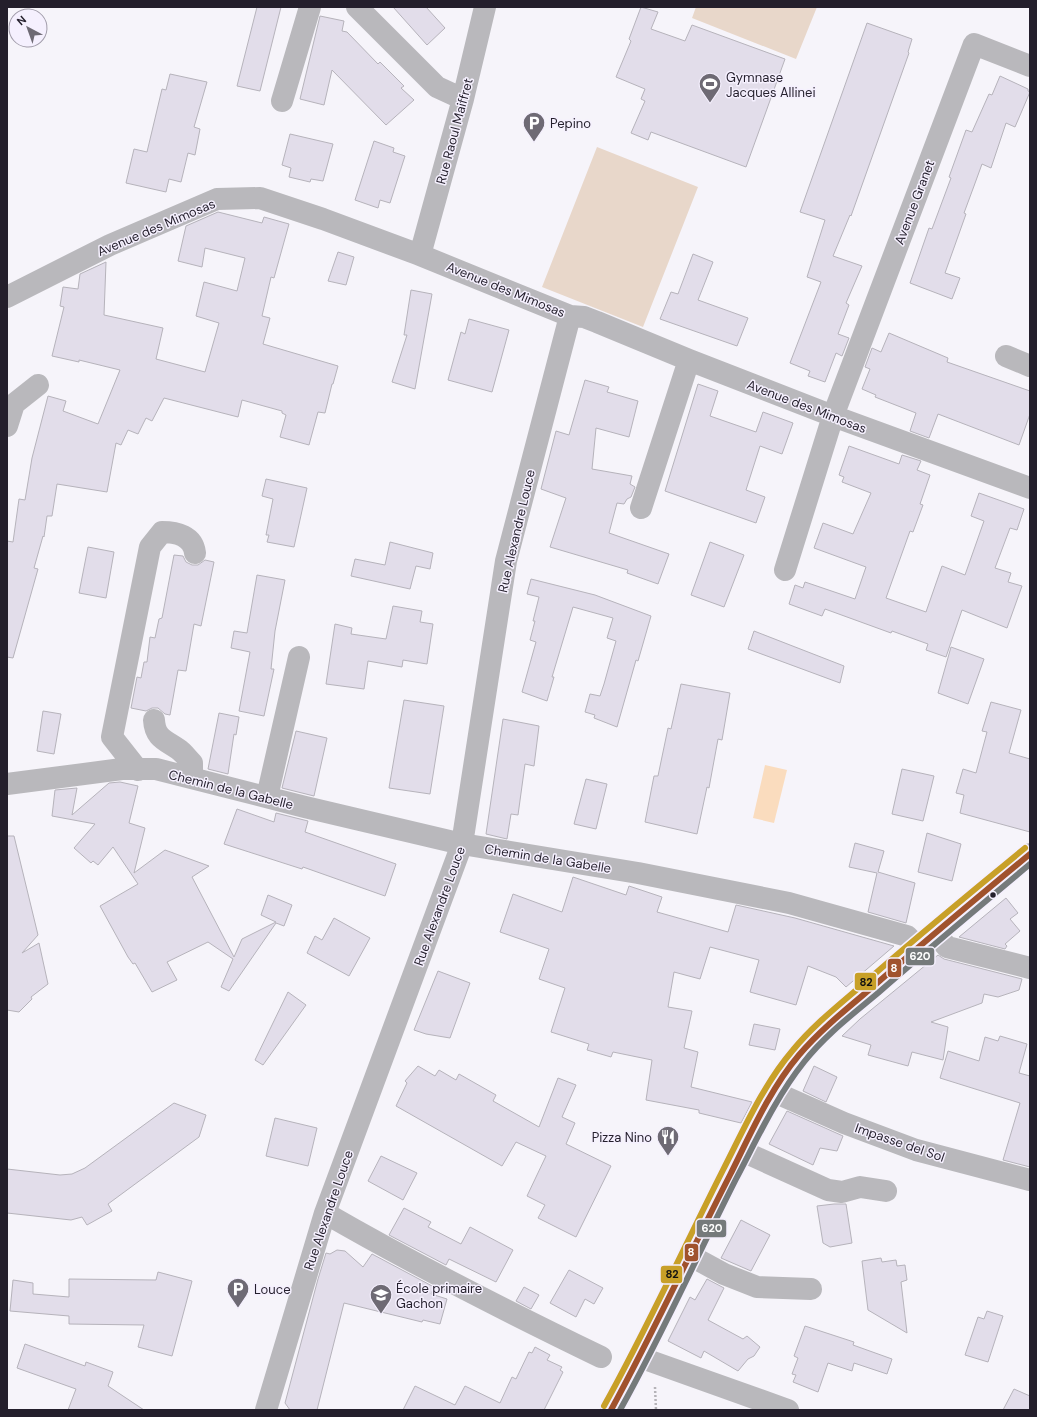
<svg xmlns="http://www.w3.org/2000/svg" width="1037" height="1417" viewBox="0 0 1037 1417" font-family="'DM Sans',sans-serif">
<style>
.garden{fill:#e8d7ca}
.water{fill:#fadcbe}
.building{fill:#e2ddea;stroke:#b6b3bb}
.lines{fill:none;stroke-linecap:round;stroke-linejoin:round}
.path{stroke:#b5b3b8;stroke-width:2.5;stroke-dasharray:2 2;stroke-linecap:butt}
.minor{stroke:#b9b8bc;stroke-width:22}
.major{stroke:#b2afb6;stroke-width:22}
.bus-1-casing{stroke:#f5f0fe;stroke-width:9}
.bus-2-casing{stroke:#f5f0fe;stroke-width:9}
.bus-3-casing{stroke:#f5f0fe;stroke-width:9}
.bus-1{stroke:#a0522d;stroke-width:6}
.bus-2{stroke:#757a7b;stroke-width:6}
.bus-3{stroke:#c8a028;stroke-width:6}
.bus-dot{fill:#241f2c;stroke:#f5f0fe;stroke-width:1.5}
.labels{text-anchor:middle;stroke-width:3;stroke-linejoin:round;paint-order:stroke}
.poi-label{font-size:13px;fill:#241f2c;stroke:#f5f0fe;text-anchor:start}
.street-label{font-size:13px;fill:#241f2c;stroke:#f5f0fe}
.line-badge{stroke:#f5f0fe;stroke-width:1.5}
.badge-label{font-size:11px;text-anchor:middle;font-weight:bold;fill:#fff}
.pale-badge-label{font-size:11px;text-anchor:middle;font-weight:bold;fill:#111}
</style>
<rect width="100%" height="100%" fill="#f6f4fa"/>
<!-- garden -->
<path class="garden" d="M696 7H817L796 59 692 18Z
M597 147 698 187 643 327 542 287Z"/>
<!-- water -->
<path class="water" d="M765 765 787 770 774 823 753 818Z"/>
<!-- building -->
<path class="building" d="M257 7H281L260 91 237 86Z
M393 7H426L445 28 427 45Z
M641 7 658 12 651 29 685 41 692 25 785 59 746 167 651 132 648 140 631 133 645 101 641 99 645 89 616 77 631 41 629 39Z
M320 16 344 21 342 31 347 32 378 64 380 62 404 86 401 88 414 100 386 125 332 70 324 105 300 99Z
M867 23 912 39 908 52 909 53 851 216 850 215 833 256 862 266 846 303 849 305 838 334 849 338 842 356 836 353 825 382 808 376 810 371 790 363 821 282 807 277 825 220 800 212Z
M170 74 207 82 194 127 200 129 195 155 188 153 181 182 169 179 166 192 126 183 134 149 147 152 162 89 166 90Z
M1000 76 1028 89V91L1030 92 1015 127 1006 123 991 168 982 164 974 186 964 213 966 214 945 273 960 278 952 299 910 283 929 228 932 229 951 178 949 177 966 130 972 132 989 94 992 95Z
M290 134 333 144 323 181 311 179 310 182 289 177 291 168 282 165Z
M374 141 394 148 393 152 405 156 390 203 380 200 378 208 355 200Z
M218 212 262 223 264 217 289 224 274 278 271 277 262 316 270 318 263 344 338 366 333 384H332L325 413 318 412 309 445 280 437 286 415 282 413V411L242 400 238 417 164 398 152 421 146 418 138 434 128 430 121 445 116 443 107 492 57 484 52 516H47L44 537 43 536 34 568 38 569 13 658 7 657V541L13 542 19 499 25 500 32 458 48 396 66 401 63 411 98 424 120 370 79 360V362L52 356 64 307 60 306 63 287 78 289 80 274 106 262 104 315 163 328 156 359 205 372 219 323 196 316 204 282 237 291 245 258 205 248 202 267 178 261 186 226Z
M338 252 354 257 346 285 328 281Z
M693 254 713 262 698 300 748 318 737 346 660 319 671 292 678 294Z
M411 290 432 294 415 389 392 382 407 335H404Z
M469 319 509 330 492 392 448 380 461 332 465 334Z
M889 333 948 358 947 362 1030 391V414L1019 445 938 414 929 438 910 431 916 413 875 397 876 395 862 389 870 369 865 367 872 348 881 352Z
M585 380 609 387 607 392 638 401 629 437 596 428 592 469 632 476 630 484 635 487 631 497 627 499 624 504 617 503 609 533 669 554 658 584 627 573 628 570 550 547 566 498 541 489 556 431 569 435Z
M698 384 718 391 710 416 756 432 763 412 793 423 782 454 760 446 746 490 765 497 756 523 665 491Z
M849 446 899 464 902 455 921 461 917 470 930 475 920 504 923 505 913 532 910 531 886 598 926 612 942 566 965 575 984 521 971 516 979 493 1024 509 1017 530 1010 528 995 568 1011 573 1008 582 1022 586 1007 628 962 610 946 657 926 650 928 644 892 631 891 633 825 609 822 616 789 604 795 585 803 588 805 582 855 599 866 567 814 548 823 523 853 534 871 493 842 482 844 477 839 475Z
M266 479 307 488 294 547 267 542 269 535H266L273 499 262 496Z
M390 542 433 553 430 569 416 566 410 589 351 576 355 559 385 565Z
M710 542 744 555 724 607 691 595Z
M88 547 114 552 106 598 79 593Z
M174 555 183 556 186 562 192 565H198L205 560 214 562 201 626 194 624 186 671 178 670 170 715 165 714 158 708H152L146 711 131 708 137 677 141 678 144 662H147L150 637 155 638 159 619 162 618Z
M257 575 285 580 275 631 271 669H274L264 716 239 711 250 652 231 648 234 631 247 633Z
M531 579 595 595 651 616 638 661 636 660 617 727 594 718 595 715 585 712 590 694 600 696 604 684 616 641 607 638 613 618 573 607 552 677H554L547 701 522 692 536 642 530 640 535 621H533L539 597 527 594Z
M393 606 422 611 420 622 433 624 427 664 403 660 402 667 368 661 364 689 326 684 335 624 352 628 351 634 386 639Z
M754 631 844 666 840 683 748 649Z
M951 647 984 659 968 704 938 693Z
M681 684 730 693 722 740 718 739 709 788 707 787 697 834 645 822 654 776H658L668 728 671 729Z
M404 700 444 706 430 794 389 788Z
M991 702 1021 710 1009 753 1030 759V832L960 813 964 795 956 793 963 769 976 773 987 732 982 731Z
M43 711 61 714 54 754 37 751Z
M219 713 239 717 236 735 234 734 228 774 208 769Z
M503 719 539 726 534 766 525 764 518 815 511 814 507 839 486 834Z
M296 731 327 738 314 796 282 788Z
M902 769 934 776 923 821 892 814Z
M586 779 607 784 596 829 574 824Z
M120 782 138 786 129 823 145 828 134 873 165 850 209 866 192 877 234 957 242 939 276 922 261 915 268 895 292 905 284 926 276 923 229 991 221 987 233 959 208 942 167 962 177 980 152 992 135 963 133 964 128 957 100 906 138 884 113 847 98 865 93 861 91 863 74 848 95 824 52 816 55 790 77 788 72 815 109 783Z
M237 809 274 822 276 813 308 821 305 832 396 864 385 896 303 867 302 869 224 844Z
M927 833 961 844 952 881 918 872Z
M7 836H14L38 935 22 953 39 943 48 984 31 997 32 999 19 1012 7 1010Z
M855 843 884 851 878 872 915 883 906 923 868 912 877 873 849 867Z
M573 877 626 895 629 886 662 897 657 912 728 932 736 905 795 918 894 946 846 987 836 977 808 966 796 1005 750 992 759 960 710 947 700 979 674 972 668 1007 692 1011 684 1048 698 1052 691 1087 752 1102 741 1123 699 1113V1110L646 1100 652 1060 613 1052 611 1057 587 1050 589 1044 551 1032 565 988 539 979 549 949 500 932 513 894 562 912Z
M1006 898 1018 913 1010 919 1020 931 1005 944 1007 946 1005 949 959 937Z
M334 918 370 938 349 976 307 953 315 936 322 940Z
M938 955 944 959 1022 979 1019 990 998 997 984 994 982 1003 931 1022 948 1027 943 1060 912 1052 908 1066 868 1055 871 1045 842 1036 860 1019Z
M438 971 470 983 450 1038 426 1034 414 1030Z
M288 992 306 1005 263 1065 255 1060Z
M754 1024 780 1029 775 1050 749 1045Z
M1000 1036 1027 1044 1019 1073 1030 1076V1167L1003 1160 1020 1103 940 1078 948 1051 979 1061 985 1037 998 1041Z
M418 1066 435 1076 439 1070 456 1080 459 1074 496 1095 493 1101 539 1127 558 1078 576 1085 562 1117 575 1123 566 1144 611 1166 576 1237 538 1218 545 1205 527 1196 546 1156 516 1142 502 1166 396 1106 407 1083 405 1081Z
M814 1066 837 1077 826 1102 803 1091Z
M174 1103 206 1115 199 1137 108 1204 112 1211 87 1225 82 1217 71 1220 7 1213V1169L60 1175 72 1174 85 1168Z
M787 1111 843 1136 837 1151 820 1148 813 1165 769 1144Z
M275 1118 317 1128 308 1166 266 1156Z
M381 1156 417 1173 403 1200 368 1181Z
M834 1204H846L852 1243 830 1247 823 1243 817 1206Z
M404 1208 431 1222 428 1227 461 1244 470 1227 513 1250 496 1282 449 1259 446 1265 389 1235Z
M741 1220 770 1235 751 1271 721 1258Z
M337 1250 345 1251 363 1267 372 1254 434 1287 431 1294 447 1299 440 1324 423 1320 422 1322 344 1303 317 1410H290L285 1403 318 1279 326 1253 330 1254Z
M881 1258 882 1262 896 1260 897 1266 905 1265 907 1280 901 1282 907 1333 868 1310 862 1261Z
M569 1270 603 1288 594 1304 585 1299 576 1317 550 1303Z
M158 1272 192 1281 172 1356 138 1347 144 1325 69 1324V1316L10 1311 13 1280 33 1283V1294L69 1297V1279L156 1280Z
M707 1279 724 1288 708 1320 743 1339 747 1336 760 1347 754 1356 748 1359 738 1371 704 1351 701 1358 668 1341 690 1297 695 1300Z
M524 1287 539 1295 531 1309 516 1301Z
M987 1311 1003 1316 988 1362 965 1355 978 1317 984 1319Z
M805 1326 854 1342 853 1345 892 1359 887 1374 854 1363 852 1371 828 1363 818 1392 793 1382 796 1375 792 1374 798 1358 794 1356Z
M25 1344 85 1366 86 1362 113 1372 108 1386 144 1410H68L76 1389 17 1368Z
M535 1347 550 1355 547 1360 562 1367 560 1370 563 1372 544 1410H403L415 1386 455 1405 465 1386 500 1403 512 1377 516 1379 529 1352 532 1353Z
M1014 1389 1030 1396V1410H1003Z"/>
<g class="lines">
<!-- path -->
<path class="path" d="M655 1387 656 1410"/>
<!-- minor -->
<path class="minor" d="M357 7 437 87 463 99
M282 101 310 7
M420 255 463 99 485 7
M7 297 110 245 217 199 260 198 323 219 420 255 570 316 584 317 597 322 689 360 833 416 1030 488
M1006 356 1030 366
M7 426 14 404 38 385
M641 508 689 360
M785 570 833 416 974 44 1030 66
M154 720C155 738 165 740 178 749 183 752 187 758 192 763V778
M138 770 112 737 150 547 162 532C177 532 193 536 195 553
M7 784 122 769H156L305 807 462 844 638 873 789 903 907 936 918 947
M267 797 299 657
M935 933 947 947 1030 968
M774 1092 844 1123 916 1150 1030 1180
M742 1151 828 1190 842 1192 860 1187 886 1191
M325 1213C415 1265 508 1312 601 1357
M689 1255 724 1274 757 1287 811 1289
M639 1357 788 1410
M266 1410 325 1213 462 844 506 561 570 316"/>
<!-- major -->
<path class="major" d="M611 1410 632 1372 689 1255 742 1151 777 1085 799 1055 824 1029 918 947 1030 854"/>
<!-- bus-1 casing -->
<g class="bus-1-casing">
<path id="bus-1" d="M611 1410C653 1333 690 1253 730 1175 750 1135 770 1089 799 1055 821 1029 849 1007 875 985 926 940 978 897 1030 854"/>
</g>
<!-- bus-2 casing -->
<g class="bus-2-casing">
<path id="bus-2" d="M620 1410C662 1335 697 1256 736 1179 757 1139 776 1097 804 1062 825 1035 853 1014 878 993 928 949 979 907 1030 864"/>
</g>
<!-- bus-3 casing -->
<g class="bus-3-casing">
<path id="bus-3" d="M604 1406C647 1329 683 1249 723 1170 744 1129 763 1085 793 1050 815 1023 843 1002 869 979 920 934 973 891 1025 848"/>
</g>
<!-- bus-1 -->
<use href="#bus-1" class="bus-1"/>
<!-- bus-2 -->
<use href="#bus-2" class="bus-2"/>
<!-- bus-3 -->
<use href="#bus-3" class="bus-3"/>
</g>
<!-- icons -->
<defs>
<g id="stadium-pin" transform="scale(1.15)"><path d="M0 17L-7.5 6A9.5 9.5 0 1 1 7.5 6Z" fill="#6e6a74" stroke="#f5f0fe"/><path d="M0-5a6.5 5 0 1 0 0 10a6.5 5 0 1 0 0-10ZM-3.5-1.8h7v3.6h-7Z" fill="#fff"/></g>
<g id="parking-pin" transform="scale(1.15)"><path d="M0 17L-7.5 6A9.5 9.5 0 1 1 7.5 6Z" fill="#6e6a74" stroke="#f5f0fe"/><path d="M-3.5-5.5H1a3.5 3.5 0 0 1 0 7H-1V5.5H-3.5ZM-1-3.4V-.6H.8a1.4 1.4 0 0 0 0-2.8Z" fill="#fff"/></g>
<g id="restaurant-pin" transform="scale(1.15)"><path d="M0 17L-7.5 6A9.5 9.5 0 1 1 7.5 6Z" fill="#6e6a74" stroke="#f5f0fe"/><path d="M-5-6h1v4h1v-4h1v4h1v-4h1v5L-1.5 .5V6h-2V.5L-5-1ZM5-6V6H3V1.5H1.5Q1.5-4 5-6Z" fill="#fff"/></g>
<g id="school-pin" transform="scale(1.15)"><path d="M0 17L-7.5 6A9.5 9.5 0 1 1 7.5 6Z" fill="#6e6a74" stroke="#f5f0fe"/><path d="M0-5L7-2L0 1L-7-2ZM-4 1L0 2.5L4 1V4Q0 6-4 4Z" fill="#fff"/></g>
</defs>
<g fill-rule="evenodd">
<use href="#stadium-pin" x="710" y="84"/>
<use href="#parking-pin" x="534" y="123"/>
<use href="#restaurant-pin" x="668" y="1137"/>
<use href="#parking-pin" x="238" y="1289"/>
<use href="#school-pin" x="381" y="1295"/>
</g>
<!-- markers -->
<circle class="bus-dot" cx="993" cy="895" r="3.5"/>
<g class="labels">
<!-- poi labels -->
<g class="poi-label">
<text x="726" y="82">Gymnase<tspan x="726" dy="15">Jacques Allinei</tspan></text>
<text x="550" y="128">Pepino</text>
<text x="652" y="1142" text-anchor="end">Pizza Nino</text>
<text x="396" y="1293">École primaire<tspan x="396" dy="15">Gachon</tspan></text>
<text x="254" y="1294">Louce</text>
</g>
<!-- street labels -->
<g class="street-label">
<text transform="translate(454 131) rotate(-75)" y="5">Rue Raoul Maiffret</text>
<text transform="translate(914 202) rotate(-69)" y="5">Avenue Granet</text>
<text transform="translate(156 227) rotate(-23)" y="5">Avenue des Mimosas</text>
<text transform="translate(506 289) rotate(22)" y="5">Avenue des Mimosas</text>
<text transform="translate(807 406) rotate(21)" y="5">Avenue des Mimosas</text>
<text transform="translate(516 531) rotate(-77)" y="5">Rue Alexandre Louce</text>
<text transform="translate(231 789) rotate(14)" y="5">Chemin de la Gabelle</text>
<text transform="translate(548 858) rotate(9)" y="5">Chemin de la Gabelle</text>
<text transform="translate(439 906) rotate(-70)" y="5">Rue Alexandre Louce</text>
<text transform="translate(900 1142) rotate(19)" y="5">Impasse del Sol</text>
<text transform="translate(328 1210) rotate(-71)" y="5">Rue Alexandre Louce</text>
</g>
</g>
<g class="line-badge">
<rect x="905" y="947" width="30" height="19" rx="4" fill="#757a7b"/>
<rect x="887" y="958" width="15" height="20" rx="4" fill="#a0522d"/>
<rect x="854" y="972" width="23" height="19" rx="4" fill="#c8a028"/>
<rect x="696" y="1219" width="31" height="19" rx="4" fill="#757a7b"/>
<rect x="684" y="1243" width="15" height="19" rx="4" fill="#a0522d"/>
<rect x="660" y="1265" width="23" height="19" rx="4" fill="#c8a028"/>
</g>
<g class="badge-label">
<text x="920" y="960">620</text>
<text x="894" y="972">8</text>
<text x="712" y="1232">620</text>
<text x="691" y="1256">8</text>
</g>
<g class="pale-badge-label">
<text x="866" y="986">82</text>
<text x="672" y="1278">82</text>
</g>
<!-- border -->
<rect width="1037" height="1417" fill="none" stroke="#241f2c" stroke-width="16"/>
<!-- north arrow -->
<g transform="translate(28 28) rotate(319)"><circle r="19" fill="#f5f0fe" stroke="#a19caa"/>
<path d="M0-3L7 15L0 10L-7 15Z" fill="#6e6a74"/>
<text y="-6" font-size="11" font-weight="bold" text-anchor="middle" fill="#241f2c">N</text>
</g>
</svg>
